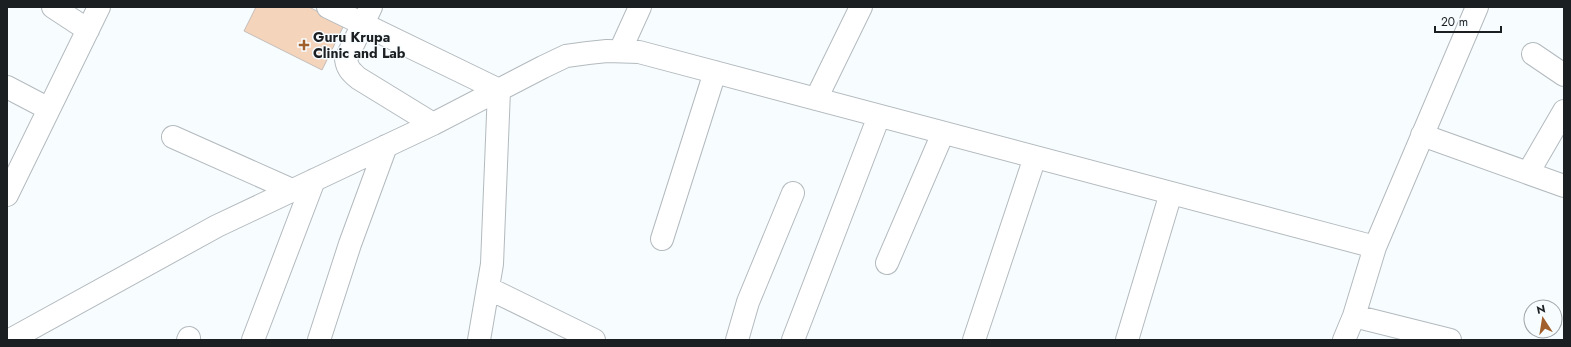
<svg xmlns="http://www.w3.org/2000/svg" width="1571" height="347" viewBox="0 0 1571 347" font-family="Jost,sans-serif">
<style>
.building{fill:#f5d4bc;stroke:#c3bcb8}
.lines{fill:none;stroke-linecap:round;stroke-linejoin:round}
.minor-casing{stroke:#b3babe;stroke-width:24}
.minor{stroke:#fff;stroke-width:22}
.poi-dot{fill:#a1602b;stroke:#f7fcfe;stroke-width:1.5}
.labels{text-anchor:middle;stroke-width:3;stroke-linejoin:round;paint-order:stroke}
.poi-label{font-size:14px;font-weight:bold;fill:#1c1f21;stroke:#f7fcfe;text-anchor:start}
</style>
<rect width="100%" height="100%" fill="#f7fcfe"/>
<!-- building -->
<path class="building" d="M256 7H309L344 25 322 70 244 31Z"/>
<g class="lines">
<!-- minor casing -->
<g class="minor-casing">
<path id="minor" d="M53 7 88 30
M328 7 499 90 492 264 479 340
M371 7 346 59C347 68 351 72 358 78L433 124
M620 51 640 7
M1533 54 1564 75
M7 87 49 109
M816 99 861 7
M1422 135 1564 186
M173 137 292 190
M1528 173 1564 111
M7 195 99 7
M662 239 715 72
M887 263 943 133
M488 288 594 340
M1354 316 1450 340
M10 340 217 226 433 124 543 67 566 56 588 53 607 51 639 52 1375 247
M188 340 189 338
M253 340 314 180
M319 340 350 244 386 146
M737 340 748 302 793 193
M793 340 879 116
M974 340 1035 157
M1127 340 1171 193
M1344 340 1354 316 1375 247 1477 7"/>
</g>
<!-- minor -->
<use href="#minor" class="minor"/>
</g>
<!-- markers -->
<path class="poi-dot" d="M302 39h4v4h4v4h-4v4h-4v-4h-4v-4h4z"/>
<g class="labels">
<!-- poi labels -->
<g class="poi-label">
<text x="313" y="42">Guru Krupa<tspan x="313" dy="16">Clinic and Lab</tspan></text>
</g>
</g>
<!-- border -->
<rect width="1571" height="347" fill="none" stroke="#1c1f21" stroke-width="16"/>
<!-- north arrow -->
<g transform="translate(1543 319) rotate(348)"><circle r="19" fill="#f7fcfe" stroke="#9fa4a6"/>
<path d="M0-3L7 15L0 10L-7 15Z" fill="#a1602b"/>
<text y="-6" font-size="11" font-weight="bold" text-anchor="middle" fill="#1c1f21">N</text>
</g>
<!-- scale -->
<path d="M1435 26v6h66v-6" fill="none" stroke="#1c1f21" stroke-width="2"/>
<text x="1441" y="26" font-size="12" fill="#1c1f21" stroke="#f7fcfe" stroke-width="3" paint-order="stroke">20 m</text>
</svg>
